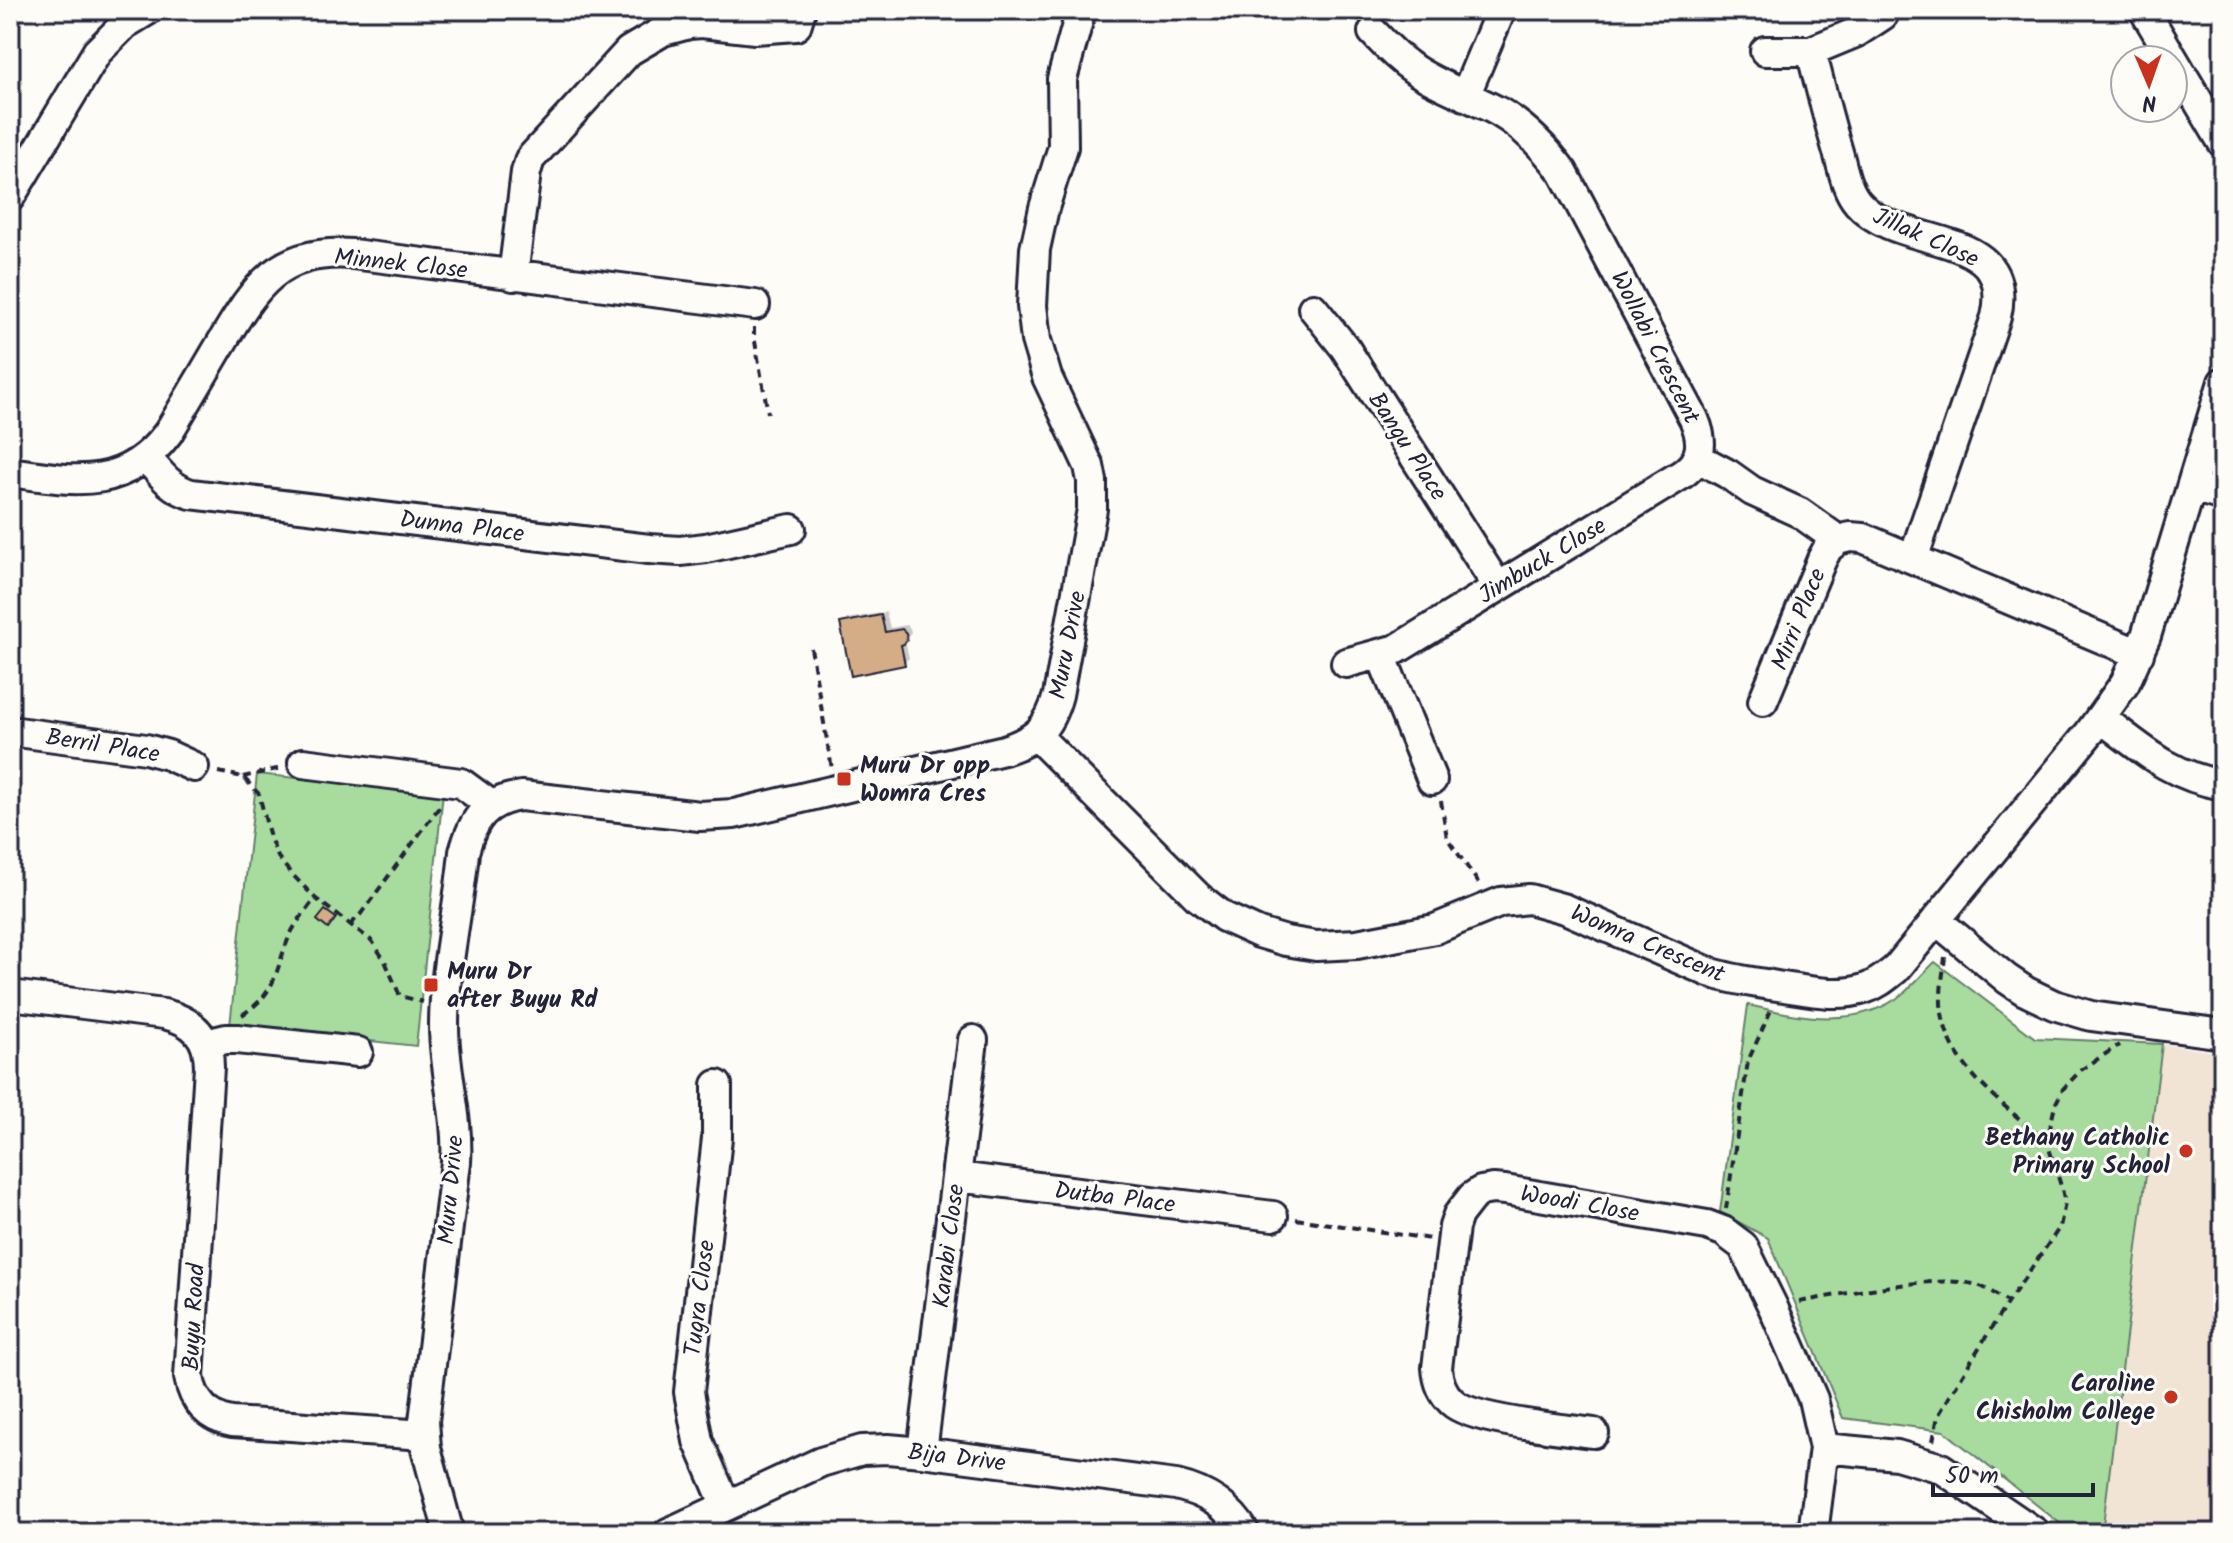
<svg xmlns="http://www.w3.org/2000/svg" width="2233" height="1543" viewBox="0 0 2233 1543" font-family="Kalam,sans-serif">
<style>
.built{fill:#f1e4d5}
.green{fill:#a8dc9e;stroke:#657f6c;stroke-width:2}
.shadow{fill:#0003}
.building{fill:#d4ad86;stroke:#22223b;stroke-width:2}
.lines{fill:none;stroke-linecap:round;stroke-linejoin:round}
.minor-casing{stroke:#22223b;stroke-width:34}
.path{stroke:#22223b;stroke-width:4;stroke-dasharray:8 6;stroke-linecap:butt}
.minor{stroke:#fdfcf7;stroke-width:28}
.poi-dot{fill:#c8321e;stroke:#fdfcf7;stroke-width:3}
.labels{text-anchor:middle;stroke-width:6;stroke-linejoin:round;paint-order:stroke}
.street-label{font-size:24px;fill:#22223b;stroke:#fdfcf7}
.poi-label{font-size:24px;font-weight:bold;fill:#22223b;stroke:#fdfcf7;text-anchor:start}
</style>
<rect width="100%" height="100%" fill="#fdfcf7"/>
<filter id="ink" filterUnits="userSpaceOnUse"><feTurbulence type="fractalNoise" baseFrequency=".0125" numOctaves="2"/><feDisplacementMap in="SourceGraphic" scale="16" xChannelSelector="R" yChannelSelector="G"/><feConvolveMatrix kernelMatrix="1 2 1 2 8 2 1 2 1" color-interpolation-filters="sRGB"/></filter>
<g filter="url(#ink)">
<!-- built -->
<path class="built" d="M2162 1044 2223 1053V1533H2102Z"/>
<!-- green -->
<path class="green" d="M257 774 443 793 416 1046 230 1026Z
M1935 962 2035 1038 2162 1044 2102 1533H2072L1944 1431 1843 1418 1768 1238 1720 1212 1748 1005C1800 1017 1859 1030 1904 993 1915 983 1924 972 1935 962Z"/>
<!-- shadow -->
<path class="shadow" d="M886 612 890 628 907 625 910 628 911 632 905 640 909 658 904 663 842 623 847 619Z"/>
<!-- building -->
<path class="building" d="M881 615 885 632 902 629 906 633 907 639 904 644 901 645 905 665 851 676 840 623Z
M325 910 336 918 328 929 317 920Z"/>
<g class="lines">
<!-- minor casing -->
<g class="minor-casing">
<path id="minor" d="M2144 10 2223 143
M1765 51H1811L1857 32 1883 15
M1811 51C1820 85 1828 119 1838 152 1843 169 1846 189 1858 203 1899 252 2017 225 1996 317L1913 559
M1465 96 1501 10
M10 197 97 52 125 24 148 10
M513 276 526 172 530 159 629 51 663 31 689 24 702 23 755 29 796 26 801 10
M1313 308 1345 348 1498 587
M146 457C160 473 170 488 191 494L649 549 680 551 706 548 791 529
M1698 458 1728 474 1752 491 1800 513 1838 540 1850 537 1863 538 2139 654
M10 472C74 481 124 492 168 433 185 405 202 376 219 347 254 289 275 249 352 254L755 305
M2192 487 2223 496
M1381 655 1432 780
M1346 663 1397 649 1681 475C1703 460 1704 442 1694 419L1563 172C1545 148 1525 127 1499 112 1472 97 1441 87 1415 70 1399 59 1386 46 1373 32
M1763 701 1822 559 1828 548 1838 540
M2101 718C2142 749 2170 776 2223 785
M10 731 146 749 168 755 194 767
M1037 736 1198 897 1224 917 1259 933 1286 941 1316 946 1357 944 1435 929 1501 902 1529 899 1565 909 1709 972C1732 980 1754 982 1777 986 1806 990 1836 998 1864 989 1877 985 1886 977 1896 969L2090 732 2125 683 2146 636 2223 382
M303 763 461 783 491 805
M1936 920 2007 979 2025 991 2054 1005 2091 1016 2223 1034
M10 995 164 1014C193 1021 209 1036 209 1067L189 1377C193 1401 208 1418 232 1422L425 1435
M206 1044 226 1039H237L358 1052
M717 1085V1138L689 1392 698 1441 726 1506
M957 1177 1273 1216
M1594 1433C1564 1429 1472 1421 1452 1402 1442 1393 1438 1381 1437 1368L1454 1227 1458 1215 1472 1197 1481 1191 1493 1189 1505 1190 1707 1225 1723 1231 1743 1246 1773 1307 1813 1399 1824 1448 1813 1533
M1824 1448 1897 1455 1941 1468 2036 1533
M922 1452 973 1040
M449 1533 426 1448 424 1421 456 1162C459 1116 444 1072 444 1026 444 968 459 909 464 852 473 819 485 801 521 796L700 816 734 814 1004 750C1036 740 1049 728 1058 695L1092 509V481L1089 466 1047 377 1036 340 1032 306 1035 249 1044 208 1063 147 1062 79 1081 10
M668 1533 821 1462 862 1450 888 1449 922 1452 1176 1485C1206 1492 1229 1506 1245 1533"/>
</g>
<!-- path -->
<path class="path" d="M754 327V336L768 413
M811 648 832 769
M218 772 243 777 259 794 270 838 278 857 288 870 315 898 372 941 385 961 400 996 423 1002
M243 777 281 768
M1441 801 1447 838 1480 885
M350 925 360 915 440 806
M1945 957C1943 975 1939 996 1942 1013 1951 1070 2007 1107 2047 1142
M242 1015C279 991 274 971 290 935 296 922 307 910 315 898
M1726 1209 1748 1061 1772 1008
M1296 1219 1430 1239
M1799 1302C1839 1295 1944 1272 1980 1286 1990 1290 1999 1297 2008 1302
M1933 1441 1938 1416 1972 1359 2008 1302 2060 1227 2065 1203 2062 1189 2047 1142 2055 1105 2063 1089 2081 1070 2119 1045
M197 1533H198"/>
<!-- minor -->
<use href="#minor" class="minor"/>
</g>
</g>
<!-- markers -->
<g class="poi-dot">
<rect x="836" y="771" width="16" height="16" rx="4"/>
<rect x="423" y="977" width="16" height="16" rx="4"/>
<circle cx="2186" cy="1151" r="8"/>
<circle cx="2171" cy="1397" r="8"/>
</g>
<g class="labels">
<!-- street labels -->
<g class="street-label">
<text transform="translate(1926 237) rotate(24)" y="8">Jillak Close</text>
<text transform="translate(401 263) rotate(6)" y="8">Minnek Close</text>
<text transform="translate(1656 347) rotate(63)" y="8">Wollabi Crescent</text>
<text transform="translate(1408 446) rotate(57)" y="8">Bangu Place</text>
<text transform="translate(462 526) rotate(7)" y="8">Dunna Place</text>
<text transform="translate(1542 560) rotate(-31)" y="8">Jimbuck Close</text>
<text transform="translate(1798 619) rotate(-68)" y="8">Mirri Place</text>
<text transform="translate(1067 645) rotate(-79)" y="8">Muru Drive</text>
<text transform="translate(103 745) rotate(9)" y="8">Berril Place</text>
<text transform="translate(1648 943) rotate(23)" y="8">Womra Crescent</text>
<text transform="translate(450 1190) rotate(-85)" y="8">Muru Drive</text>
<text transform="translate(1115 1197) rotate(7)" y="8">Dutba Place</text>
<text transform="translate(1580 1203) rotate(10)" y="8">Woodi Close</text>
<text transform="translate(948 1246) rotate(-83)" y="8">Karabi Close</text>
<text transform="translate(699 1298) rotate(-83)" y="8">Tugra Close</text>
<text transform="translate(193 1317) rotate(-87)" y="8">Buyu Road</text>
<text transform="translate(957 1457) rotate(7)" y="8">Bija Drive</text>
</g>
<!-- poi labels -->
<g class="poi-label">
<text x="860" y="773">Muru Dr opp<tspan x="860" dy="28">Womra Cres</tspan></text>
<text x="447" y="979">Muru Dr<tspan x="447" dy="28">after Buyu Rd</tspan></text>
<text x="2170" y="1145" text-anchor="end">Bethany Catholic<tspan x="2170" dy="28">Primary School</tspan></text>
<text x="2155" y="1391" text-anchor="end">Caroline<tspan x="2155" dy="28">Chisholm College</tspan></text>
</g>
</g>
<!-- margin -->
<rect width="2233" height="1543" fill="none" stroke="#fdfcf7" stroke-width="40"/>
<rect x="20" y="20" width="2193" height="1503" fill="none" stroke="#22223b" stroke-width="3" filter="url(#ink)"/>
<!-- north arrow -->
<g transform="translate(2149 84) rotate(178)"><circle r="38" fill="#fdfcf7" stroke="#a5a5ac" stroke-width="2"/>
<path d="M0-6L14 30L0 20L-14 30Z" fill="#c8321e"/>
<text y="-12" font-size="22" font-weight="bold" text-anchor="middle" fill="#22223b">N</text>
</g>
<!-- scale -->
<path d="M1933 1483v12h160v-12" fill="none" stroke="#22223b" stroke-width="4"/>
<text x="1945" y="1483" font-size="24" fill="#22223b" stroke="#fdfcf7" stroke-width="6" paint-order="stroke">50 m</text>
</svg>
